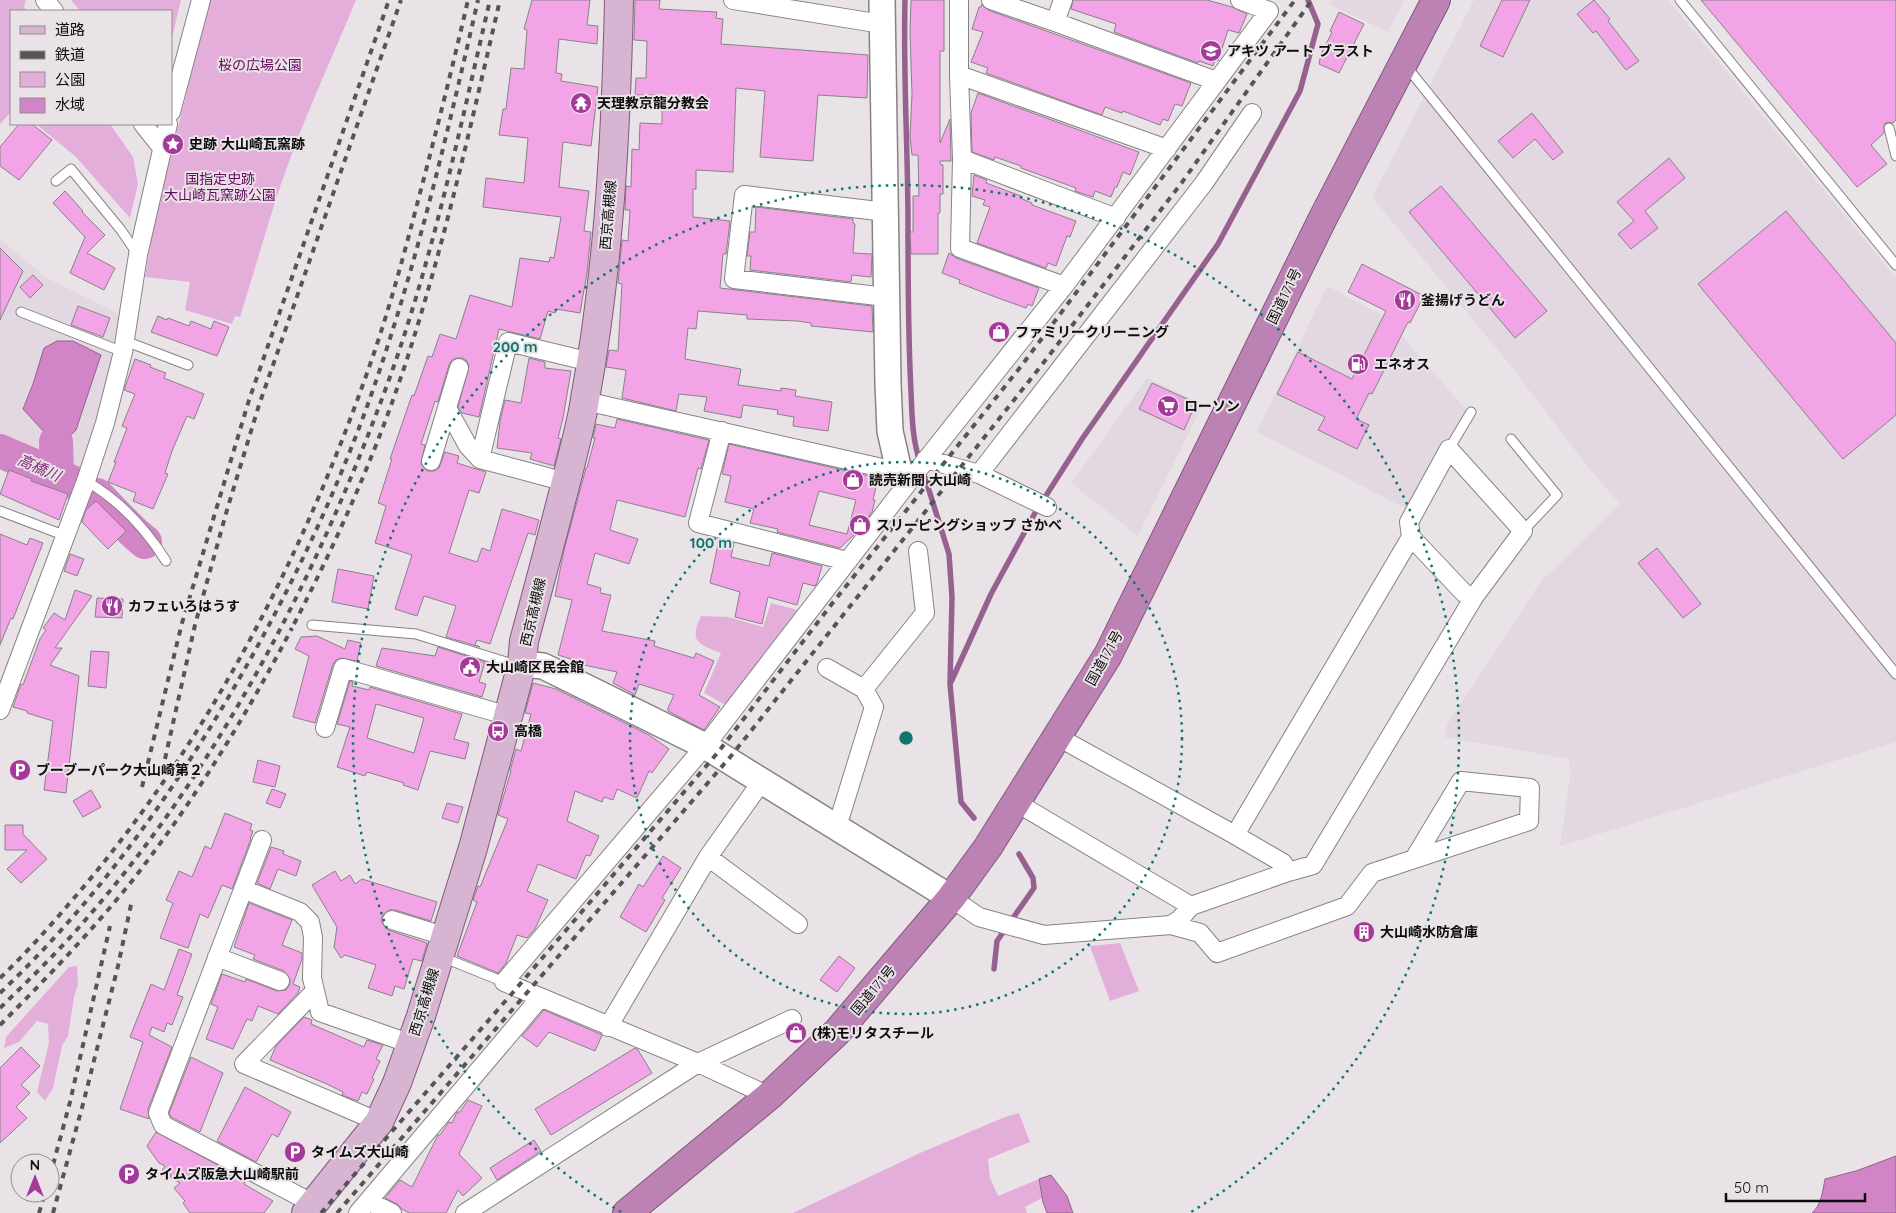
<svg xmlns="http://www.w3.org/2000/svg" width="1896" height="1213" viewBox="0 0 1896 1213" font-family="Quicksand,'Noto Sans JP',sans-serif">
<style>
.built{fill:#e3d7e1}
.green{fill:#e4aedb}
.water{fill:#d185c6;stroke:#96618e}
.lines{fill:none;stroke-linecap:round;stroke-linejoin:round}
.stream{stroke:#96618e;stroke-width:5.5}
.river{stroke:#d185c6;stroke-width:34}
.building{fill:#f3a4e7;stroke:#888287;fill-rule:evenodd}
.lane-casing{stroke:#878286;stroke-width:11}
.street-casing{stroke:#878286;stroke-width:20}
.secondary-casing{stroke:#878286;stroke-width:28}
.primary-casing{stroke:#7f5979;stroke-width:30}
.highway-casing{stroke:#7f5979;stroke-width:30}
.lane{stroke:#fff;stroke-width:9}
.street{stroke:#fff;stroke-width:18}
.secondary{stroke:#fff;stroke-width:25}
.primary{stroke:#d7b4d1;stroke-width:28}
.highway{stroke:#bc82b3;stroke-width:28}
.rail{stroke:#565456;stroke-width:4;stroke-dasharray:6 6;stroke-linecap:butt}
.ring{fill:none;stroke:#0f766e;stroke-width:2.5;stroke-dasharray:2.5 5}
.labels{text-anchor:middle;stroke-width:4;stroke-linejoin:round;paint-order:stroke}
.poi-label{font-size:14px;font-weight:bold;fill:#0d0c0d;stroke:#e9e3e7;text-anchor:start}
.park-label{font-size:14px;fill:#680760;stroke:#e9e3e7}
.street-label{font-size:14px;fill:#0d0c0d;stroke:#e9e3e7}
.water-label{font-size:15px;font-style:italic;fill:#862c7d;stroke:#e9e3e7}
.centre{fill:#0f766e;stroke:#e9e3e7;stroke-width:2.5}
.ring-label{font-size:15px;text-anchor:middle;font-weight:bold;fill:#0f766e;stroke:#e9e3e7;stroke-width:4;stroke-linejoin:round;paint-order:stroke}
</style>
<rect width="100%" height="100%" fill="#e9e3e7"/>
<!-- built -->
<path class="built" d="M1332 0H1405L1388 32 1328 4Z
M1474 0H1668L1896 278V742L1560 846 1570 777 1569 759 1444 737 1447 725 1543 578 1556 568 1620 504 1588 467 1506 360 1372 197Z
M0 239 47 278 119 314 114 356 79 479 0 445Z
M1327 286 1386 317 1467 411 1448 440 1443 439 1407 509 1257 432Z
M1147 378 1203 404 1138 536 1071 483Z"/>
<!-- green -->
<path class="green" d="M0 0H26L24 7 27 11H11V112L0 124Z
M71 0H181L171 42V11H80Z
M210 0H356C327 70 294 139 272 212 261 247 251 282 240 317L235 316 232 324 185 310 190 282 145 277 154 222Z
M36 124H110L133 157 138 184 130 218 75 156Z
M771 603 805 612 731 708 704 693 721 653C698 644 689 642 701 616L728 617 763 627Z
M1120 943 1139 991 1110 1001 1090 946Z
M77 966 78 984 74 997 68 1036 62 1046 53 1088 45 1101 37 1092 49 1043 48 1024 37 1021 19 1042 4 1048 6 1037 69 967Z
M1019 1113 1030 1142 988 1159 990 1178 998 1196 1039 1179 1042 1198 1025 1207 1027 1213H793L920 1153 1005 1117Z"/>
<!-- water -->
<path class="water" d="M57 341H73L101 355 76 430 66 440 56 442 45 433 23 409 33 384 44 348Z
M1896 1156V1213H1812C1821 1206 1823 1190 1825 1179L1856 1171Z
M1051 1175 1067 1196 1073 1213H1047L1043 1202 1039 1179Z"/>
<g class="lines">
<!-- stream -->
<path class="stream" d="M905 0C903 75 908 149 908 224 908 279 908 335 911 391 912 414 912 439 920 462
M923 471 949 554 952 597 950 684 961 802 974 818
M951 682 991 594 1035 513 1082 439 1218 244 1300 91 1318 24 1308 0
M994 969 997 941 1034 888 1033 878 1019 854"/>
<!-- river -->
<path class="river" d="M56 442 57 476
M0 451 79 485
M97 495C113 511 127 528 145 542"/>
</g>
<!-- building -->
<path class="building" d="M532 0H590L587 25 598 26 597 44 559 39 556 73 562 74 561 81 598 87 591 146 563 142 559 187 589 191 584 231 591 232 587 273 580 313 556 309 555 313 548 311 540 339 499 329 479 417 462 413 458 407 469 366 467 361 463 358H457L452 360 449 365 438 402 435 401 421 444 425 445 421 464 427 471H434L439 468 445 452 459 456 457 463 486 472 479 493 469 490 449 553 477 562 482 548 490 551 502 509 539 520 535 535 528 533 490 644 477 640 475 645 480 647 446 637 456 606 424 596 417 616 395 609 412 555 375 543 386 506 378 503 392 459H390L412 395 414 396 428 356 432 357 440 334 456 339 470 295 512 307 520 258 549 262 550 257 554 258 561 217 483 207 486 178 524 183 528 138 499 135 503 109H506L511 68 524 69 527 30 524 29Z
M635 0H660L659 9 717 12 716 18 723 19 721 44 868 55 867 98 818 95 813 161 760 157 765 91 736 88 733 172 696 170V189H693V217L730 221 726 254H723L720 288 872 306 873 332 811 326V323L797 321 747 319V315L698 311 696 329 688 328 685 359 741 369 738 385 781 391V388L796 390 795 396 832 402 828 431 793 426 794 417 777 414 778 410 743 405 741 418 704 411 707 397 679 394 676 411 622 398 626 370 606 367 609 350 618 351 622 284 618 283 622 240 628 241 630 210H625L626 186 631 187 632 149 639 150 640 123 662 124V95H635L636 78H646L647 41 634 40Z
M911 0H944V51H940V143L950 119 951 161H940V164L943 165V194H940V213H938V254H911L910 232H913V196H919L918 155H912L910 136 912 94 910 32Z
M1073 0H1207L1232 7 1247 14 1239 33 1228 30 1218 61 1215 60 1213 66 1199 61 1198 63 1114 32 1116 24 1071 9Z
M1502 0H1530L1503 57 1480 46Z
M1594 0 1610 19 1608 21 1639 61 1626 70 1596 31 1593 33 1577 14Z
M1701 0H1896V120L1893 123 1888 122 1884 124V133L1871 145 1887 164 1857 187Z
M982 4 988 10 1191 83 1182 106 1175 104 1168 121 1163 119 1160 125 1123 111 1122 113 1105 107 1102 115 986 73 988 68 971 62 983 32 972 29 979 7H981Z
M1339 12 1364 24 1339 73 1319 64 1321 54 1332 32 1330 31Z
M978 93 1139 152 1130 175 1123 172 1117 187H1115L1111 197 1095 191 1093 197 1075 191 1076 188 1021 168V166L995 157 994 160 972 152 971 113Z
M1532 113 1563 152 1553 160 1535 139 1513 158 1498 141Z
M19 124H32L52 140 19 180 0 166V147Z
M1669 158 1685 178 1645 211 1658 228 1631 249 1618 234 1634 221 1617 202Z
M974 175 987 180 986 183 1021 196 1020 198 1032 203V205L1076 221 1070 237 1067 236 1056 266 1048 263 1046 268 977 243 990 207 983 205 985 200 972 196Z
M1441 186 1547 311 1515 338 1409 212Z
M65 191 83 211 82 212 105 235 87 253 115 268 104 290 70 273 85 237 53 203Z
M756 207 853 219V223L855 224 853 253 872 254 871 277 852 275 851 282 750 270 751 256H747L750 232H755Z
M1786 211 1896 343V415L1843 459 1698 284Z
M0 248 23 271 0 320Z
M949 253 956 258 1039 288 1032 306 1028 304 1026 308 998 298 959 283 960 280 942 273Z
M1362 264 1424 296 1410 323 1408 322 1372 394 1369 393 1356 419 1369 425 1357 449 1318 430 1325 417 1277 394 1298 352 1352 379 1386 311 1348 292Z
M33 275 43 285 30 298 20 287Z
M78 306 110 318 103 337 71 325Z
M158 316 167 320 168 318 189 326 191 321 211 329 214 321 229 327 217 356 151 332Z
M529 358 545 362V368L571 371 563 418 558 438 561 439 554 466 530 459 532 453 497 448 500 421 505 400 521 403Z
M135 359 151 365 150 367 166 373 164 378 204 394 194 419 187 416 172 451 165 473 168 474 153 509 133 501 136 493 108 482 116 462H114L127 428 122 426 135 394 124 390Z
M1152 383 1196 403 1184 430 1139 409Z
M617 419 709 440 701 469 698 468 685 517 617 500 610 530 638 539 629 564 595 553 587 584 601 588 600 593 611 595 602 631 655 641 654 646 694 658 696 653 714 661 699 695 720 707 704 730 668 711V708L674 695 639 684 635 695 613 683 617 672 584 665V667L571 660V659L558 655 572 600 555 596 564 550 586 468H587L595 438H593L596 424 615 428Z
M729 444 878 478 873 500H875L872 512 857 532 840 548 777 532 778 529 750 523 754 509 725 502 731 476 722 474ZM819 491 856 500 847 534 809 525Z
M9 470 32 479 31 481 68 494 59 520 0 494Z
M96 501 126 531 108 549 82 522 86 510Z
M0 534 27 545 30 538 43 543 13 619 11 618 0 645Z
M719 539 734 543 731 557 769 566 772 553 822 566 817 583 815 586 803 583 797 605 768 597 762 624 735 617 740 592 710 583Z
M1657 548 1701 604 1683 618 1638 563Z
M70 554 84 559 77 576 64 571Z
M338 569 374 576 368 609 332 602Z
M75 590 92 596 55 648H62L50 665 79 676 66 793 44 790 53 721 27 713V711L13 707 21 684 23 685 40 639 46 630 43 628 54 613 65 620Z
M97 598 123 599 122 618 95 617Z
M317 636 345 649 348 640 361 643 357 661 341 658 336 660 333 664 315 723 293 717 309 656 295 649 301 637Z
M438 647 485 662 479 682 486 684 482 697 376 666 382 648 435 656Z
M91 651 109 652 106 688 88 686Z
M350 681 353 682 352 686 369 690 370 687 462 714 454 739 469 743 465 759 430 751 418 790 403 785 404 783 367 772 365 776 337 767 350 727 337 724ZM376 704 424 718 414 753 367 738Z
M533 683 556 689 649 735 669 749 652 773 649 771 637 798 617 789 613 800 604 797 602 802 575 791 567 821 599 836 590 856 586 855 576 879 538 864 527 891 548 900 535 929 527 938 517 935 506 963 498 973 457 956 477 902 473 900 478 886 480 887 508 819 498 815 511 771H510L516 749 521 751 531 714 525 713Z
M258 760 280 766 275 787 253 782Z
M272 789 286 794 280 808 266 803Z
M91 790 101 807 83 817 73 801Z
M447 803 463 807 458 823 442 818Z
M225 813 252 824 250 830 253 831 250 839H251L232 889 222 885 208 918 200 914 188 948 160 938 173 903 166 900 179 871 192 877 205 846 211 849Z
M5 825H23V834L47 859 21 883 7 869 27 850H5Z
M271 847 284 851 283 854 301 861 296 876 278 869 270 889 257 883Z
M663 856 681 868 662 898 665 900 646 932 620 917 639 884 643 887Z
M335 871 341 881 350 875 355 884 362 879 437 902 431 921 395 910H389L382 916V923L388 930 427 943 422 961 413 959 404 989 395 986 392 996 368 988 376 965 345 955 341 958 334 947 337 927 312 885Z
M249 903 292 920 282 945 302 953V959L293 984 300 987 298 993 278 1014 258 1006 252 1021 247 1019 233 1049 206 1039 218 1007 211 1004 222 974 245 982 246 979 277 991 286 990 290 984V979L284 971 253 959 255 955 234 947Z
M179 949 192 954 177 995 183 997 172 1025 167 1023 164 1032 152 1027 149 1035 172 1047 148 1109 149 1119 120 1109 143 1042 130 1037 151 984 164 990Z
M839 956 855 968 837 992 820 980Z
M544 1010 600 1034 602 1035 595 1051 549 1032 537 1047 522 1036Z
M304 1017 312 1020 311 1024 364 1047 367 1040 383 1045 376 1059 380 1061 372 1078 374 1079 367 1094 362 1092 358 1101 342 1095 343 1092 327 1084 270 1060 276 1046Z
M21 1047 40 1066 21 1085 30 1093 16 1107 27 1118 0 1143V1068Z
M635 1048 638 1050 652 1073 551 1135 535 1109Z
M191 1057 223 1073 200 1132 171 1117 169 1113Z
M245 1087 291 1112 278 1137 272 1134 256 1162 217 1141Z
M468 1100 482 1106 459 1154 482 1178 463 1196 458 1190 446 1213H409L402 1209 397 1204 385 1198 400 1180 412 1187 438 1135H440L449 1122 452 1123 457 1112H460Z
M156 1132 246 1180 244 1184 273 1201 264 1213H190L183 1203 185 1201 174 1188 180 1183 170 1177 171 1175 162 1170 165 1166 159 1163 147 1146Z
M534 1140 541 1151 497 1180 490 1168Z"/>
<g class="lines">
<!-- lane casing -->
<g class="lane-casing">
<path id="lane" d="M1680 0 1896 265
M1406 66 1896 674
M1889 128 1896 156
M56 181 71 169 121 230 138 255
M21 312 123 352
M125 341 188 365
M1511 439 1557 495 1523 531
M1449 449 1471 412
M86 481C119 500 146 529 166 561
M0 511 66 536
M312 625 416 634 509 663 520 664
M442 957 504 982"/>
</g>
<!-- street casing -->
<g class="street-casing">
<path id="street" d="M45 0 54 11
M733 0 882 24
M959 0V75L962 159 960 248 1064 286
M991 0 1055 22 1216 81
M1055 22 1063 0
M959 75 1167 149
M171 112 201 0
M143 124 162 148
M962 159 1116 218
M886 212 744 195 734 279 886 297
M585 401 909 474
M447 408 468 446 480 459 566 482
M722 431 698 523 847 561
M480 459 508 342 591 362
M926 459 979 474 1047 507
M431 461 459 368
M979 474 1204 183 1252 113
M827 668 864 689 874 707 837 827
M864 689 925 613 918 551
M0 710 86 481 105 423 123 352 138 255 168 124
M325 728 343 668 509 716
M1058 737 1235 835 1283 863 1288 872
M1017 803 1191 906
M1235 835 1411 537
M262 840 158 1113 163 1125 314 1204
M708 857 798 924
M243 889 300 912 310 922 313 937 312 978 320 1012 411 1044
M951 898 979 917 1044 935 1171 925 1180 919 1191 906 1288 872 1313 865 1474 597 1523 531 1449 449 1409 522 1411 537 1464 593 1474 597
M392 920 444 936
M1171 925 1200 933 1217 953 1347 906 1372 873 1529 821 1530 788 1461 781 1414 859
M217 957 280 981
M315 991 244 1064 379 1122
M608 1027 708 857 762 781
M769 1096 698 1063 504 982 705 746 914 475 1064 286 1269 11 1240 0
M368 1201 392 1213
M358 1213 540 998
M465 1213 698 1063 792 1019"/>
</g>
<!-- secondary casing -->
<g class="secondary-casing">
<path id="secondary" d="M882 0 888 384 890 431 899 471
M522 664 543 666 705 746 951 898"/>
</g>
<!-- primary casing -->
<g class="primary-casing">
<path id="primary" d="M306 1213 379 1122 397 1083 421 1016 473 848 522 664 524 641C540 582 556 522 571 462 576 441 582 420 585 399 609 268 616 134 619 0"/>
</g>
<!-- highway casing -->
<g class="highway-casing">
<path id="highway" d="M627 1213 769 1096 837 1032 951 898 988 847 1108 655 1323 218 1436 0"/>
</g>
<!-- lane -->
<use href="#lane" class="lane"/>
<!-- street -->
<use href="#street" class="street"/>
<!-- secondary -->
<use href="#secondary" class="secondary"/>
<!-- primary -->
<use href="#primary" class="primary"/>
<!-- highway -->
<use href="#highway" class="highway"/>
<!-- rail -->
<path class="rail" d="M294 624C338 539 377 451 407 359 445 242 472 120 500 0
M165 759 195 625 227 510 259 405 401 0
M142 787 182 623 249 400 389 0
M0 978C24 955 46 931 68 905 207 746 306 552 374 353 392 300 406 247 420 193 437 129 453 65 468 0
M0 993C94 904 170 798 235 686 296 581 348 469 385 354 423 238 451 118 478 0
M0 1008C30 979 60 950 87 918 225 760 327 556 396 360 436 243 462 120 490 0
M0 1025C44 981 88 935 128 886 191 806 245 718 292 628
M50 1176 70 1102 110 926
M39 1213 45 1193
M53 1213 83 1104 118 966 132 900
M321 1213 515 990 719 751 831 605 1022 365 1295 0
M337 1213 731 756 1041 366 1180 185 1312 0"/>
</g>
<!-- distance rings -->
<g class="ring">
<circle cx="906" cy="738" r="276"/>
<path d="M621 1212A553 553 0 1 1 1191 1212"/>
</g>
<!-- icons -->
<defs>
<g id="school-disc" transform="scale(1.125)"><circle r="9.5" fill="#a5399a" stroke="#e9e3e7"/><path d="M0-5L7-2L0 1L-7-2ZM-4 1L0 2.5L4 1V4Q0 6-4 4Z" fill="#fff"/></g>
<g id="temple-disc" transform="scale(1.125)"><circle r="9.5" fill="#a5399a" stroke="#e9e3e7"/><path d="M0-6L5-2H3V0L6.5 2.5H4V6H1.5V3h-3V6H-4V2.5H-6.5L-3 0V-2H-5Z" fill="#fff"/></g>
<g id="sight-disc" transform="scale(1.125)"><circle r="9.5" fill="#a5399a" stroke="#e9e3e7"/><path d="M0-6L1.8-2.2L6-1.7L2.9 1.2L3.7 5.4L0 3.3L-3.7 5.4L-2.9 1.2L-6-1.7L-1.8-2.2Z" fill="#fff"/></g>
<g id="restaurant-disc" transform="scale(1.125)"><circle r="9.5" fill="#a5399a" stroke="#e9e3e7"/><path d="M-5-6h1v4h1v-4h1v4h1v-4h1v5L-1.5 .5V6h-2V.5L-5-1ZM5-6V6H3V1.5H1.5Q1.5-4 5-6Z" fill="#fff"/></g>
<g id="shop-disc" transform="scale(1.125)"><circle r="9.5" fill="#a5399a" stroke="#e9e3e7"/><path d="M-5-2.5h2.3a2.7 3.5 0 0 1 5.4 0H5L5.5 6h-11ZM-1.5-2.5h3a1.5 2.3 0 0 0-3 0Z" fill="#fff"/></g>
<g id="fuel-disc" transform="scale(1.125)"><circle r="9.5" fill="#a5399a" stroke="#e9e3e7"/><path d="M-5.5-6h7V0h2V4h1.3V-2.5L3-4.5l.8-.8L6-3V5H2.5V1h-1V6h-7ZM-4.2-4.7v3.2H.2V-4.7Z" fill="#fff"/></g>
<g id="supermarket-disc" transform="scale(1.125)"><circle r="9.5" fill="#a5399a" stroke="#e9e3e7"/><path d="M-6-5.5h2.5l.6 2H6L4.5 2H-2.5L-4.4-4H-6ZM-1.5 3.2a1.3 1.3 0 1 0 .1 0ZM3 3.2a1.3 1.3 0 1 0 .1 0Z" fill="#fff"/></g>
<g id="civic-disc" transform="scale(1.125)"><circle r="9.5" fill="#a5399a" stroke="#e9e3e7"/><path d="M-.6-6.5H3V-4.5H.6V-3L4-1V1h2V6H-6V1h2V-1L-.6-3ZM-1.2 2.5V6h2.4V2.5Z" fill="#fff"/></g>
<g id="bus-disc" transform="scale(1.125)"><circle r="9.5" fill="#a5399a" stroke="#e9e3e7"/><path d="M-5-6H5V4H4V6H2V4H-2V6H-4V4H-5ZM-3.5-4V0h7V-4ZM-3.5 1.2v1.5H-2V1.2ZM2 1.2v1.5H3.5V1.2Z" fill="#fff"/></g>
<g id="parking-disc" transform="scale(1.125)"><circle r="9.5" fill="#a5399a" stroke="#e9e3e7"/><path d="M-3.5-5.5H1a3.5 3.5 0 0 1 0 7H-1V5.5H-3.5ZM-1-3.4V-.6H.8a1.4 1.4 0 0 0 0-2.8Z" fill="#fff"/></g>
<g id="building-disc" transform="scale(1.125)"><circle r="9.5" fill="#a5399a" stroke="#e9e3e7"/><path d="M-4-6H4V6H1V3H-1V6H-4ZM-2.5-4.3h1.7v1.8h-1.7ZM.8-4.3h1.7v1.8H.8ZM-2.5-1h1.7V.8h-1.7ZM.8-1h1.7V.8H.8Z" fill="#fff"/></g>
</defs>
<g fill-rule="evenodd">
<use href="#school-disc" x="1211" y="51"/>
<use href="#temple-disc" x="581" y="103"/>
<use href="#sight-disc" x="173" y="144"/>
<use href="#restaurant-disc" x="1405" y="300"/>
<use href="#shop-disc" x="999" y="332"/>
<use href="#fuel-disc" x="1358" y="364"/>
<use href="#supermarket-disc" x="1168" y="406"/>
<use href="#shop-disc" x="853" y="480"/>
<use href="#shop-disc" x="860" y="525"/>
<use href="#restaurant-disc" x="112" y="606"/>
<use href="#civic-disc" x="470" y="667"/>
<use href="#bus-disc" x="498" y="731"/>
<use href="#parking-disc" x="20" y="770"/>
<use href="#building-disc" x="1364" y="932"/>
<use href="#shop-disc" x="796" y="1033"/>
<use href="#parking-disc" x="295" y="1152"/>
<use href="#parking-disc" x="129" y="1174"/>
</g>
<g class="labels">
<!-- poi labels -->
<g class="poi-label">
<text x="1227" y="56">アキツ アート ブラスト</text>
<text x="597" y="108">天理教京龍分教会</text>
<text x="189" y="149">史跡 大山崎瓦窯跡</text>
<text x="1421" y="305">釜揚げうどん</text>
<text x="1015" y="337">ファミリークリーニング</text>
<text x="1374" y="369">エネオス</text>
<text x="1184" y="411">ローソン</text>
<text x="869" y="485">読売新聞 大山崎</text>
<text x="876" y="530">スリーピングショップ さかべ</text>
<text x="128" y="611">カフェいろはうす</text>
<text x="486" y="672">大山崎区民会館</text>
<text x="514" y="736">高橋</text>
<text x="36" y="775">ブーブーパーク大山崎第２</text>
<text x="1380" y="937">大山崎水防倉庫</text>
<text x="812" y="1038">(株)モリタスチール</text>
<text x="311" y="1157">タイムズ大山崎</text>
<text x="145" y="1179">タイムズ阪急大山崎駅前</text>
</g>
<!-- park labels -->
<g class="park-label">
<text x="260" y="70">桜の広場公園</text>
<text x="220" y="184">国指定史跡<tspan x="220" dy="16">大山崎瓦窯跡公園</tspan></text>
</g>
<!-- street labels -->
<g class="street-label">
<text transform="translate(608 215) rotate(-85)" y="5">西京高槻線</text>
<text transform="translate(1284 296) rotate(-64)" y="5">国道171号</text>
<text transform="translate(533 612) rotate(-77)" y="5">西京高槻線</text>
<text transform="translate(1104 658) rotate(-61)" y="5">国道171号</text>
<text transform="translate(873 990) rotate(-50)" y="5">国道171号</text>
<text transform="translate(424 1002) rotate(-73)" y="5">西京高槻線</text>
</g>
<!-- water labels -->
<g class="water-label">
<text transform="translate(39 468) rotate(24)" y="5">高橋川</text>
</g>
</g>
<circle cx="906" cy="738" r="8" class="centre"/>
<g class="ring-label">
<text x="515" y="352">200 m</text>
<text x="711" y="548">100 m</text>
</g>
<!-- legend -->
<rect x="10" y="10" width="162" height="115" fill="#e9e3e7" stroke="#918d90"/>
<rect x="20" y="26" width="25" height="8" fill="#d7b4d1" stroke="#918d90"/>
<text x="55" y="35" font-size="15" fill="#0d0c0d">道路</text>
<rect x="20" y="51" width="25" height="8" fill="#565456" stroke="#918d90"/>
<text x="55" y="60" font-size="15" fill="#0d0c0d">鉄道</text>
<rect x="20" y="72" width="25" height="15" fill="#e4aedb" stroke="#918d90"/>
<text x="55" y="85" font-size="15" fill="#0d0c0d">公園</text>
<rect x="20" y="98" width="25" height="15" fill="#d185c6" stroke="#918d90"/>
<text x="55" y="110" font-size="15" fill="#0d0c0d">水域</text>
<!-- north arrow -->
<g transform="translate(35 1178)"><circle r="24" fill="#e9e3e7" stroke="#918d90"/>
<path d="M0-4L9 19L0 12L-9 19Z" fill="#a5399a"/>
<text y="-8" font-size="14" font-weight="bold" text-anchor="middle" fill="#0d0c0d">N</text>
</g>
<!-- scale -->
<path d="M1726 1193v8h139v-8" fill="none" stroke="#0d0c0d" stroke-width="2.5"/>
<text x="1734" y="1193" font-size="15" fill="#0d0c0d" stroke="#e9e3e7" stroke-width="4" paint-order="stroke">50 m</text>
</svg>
